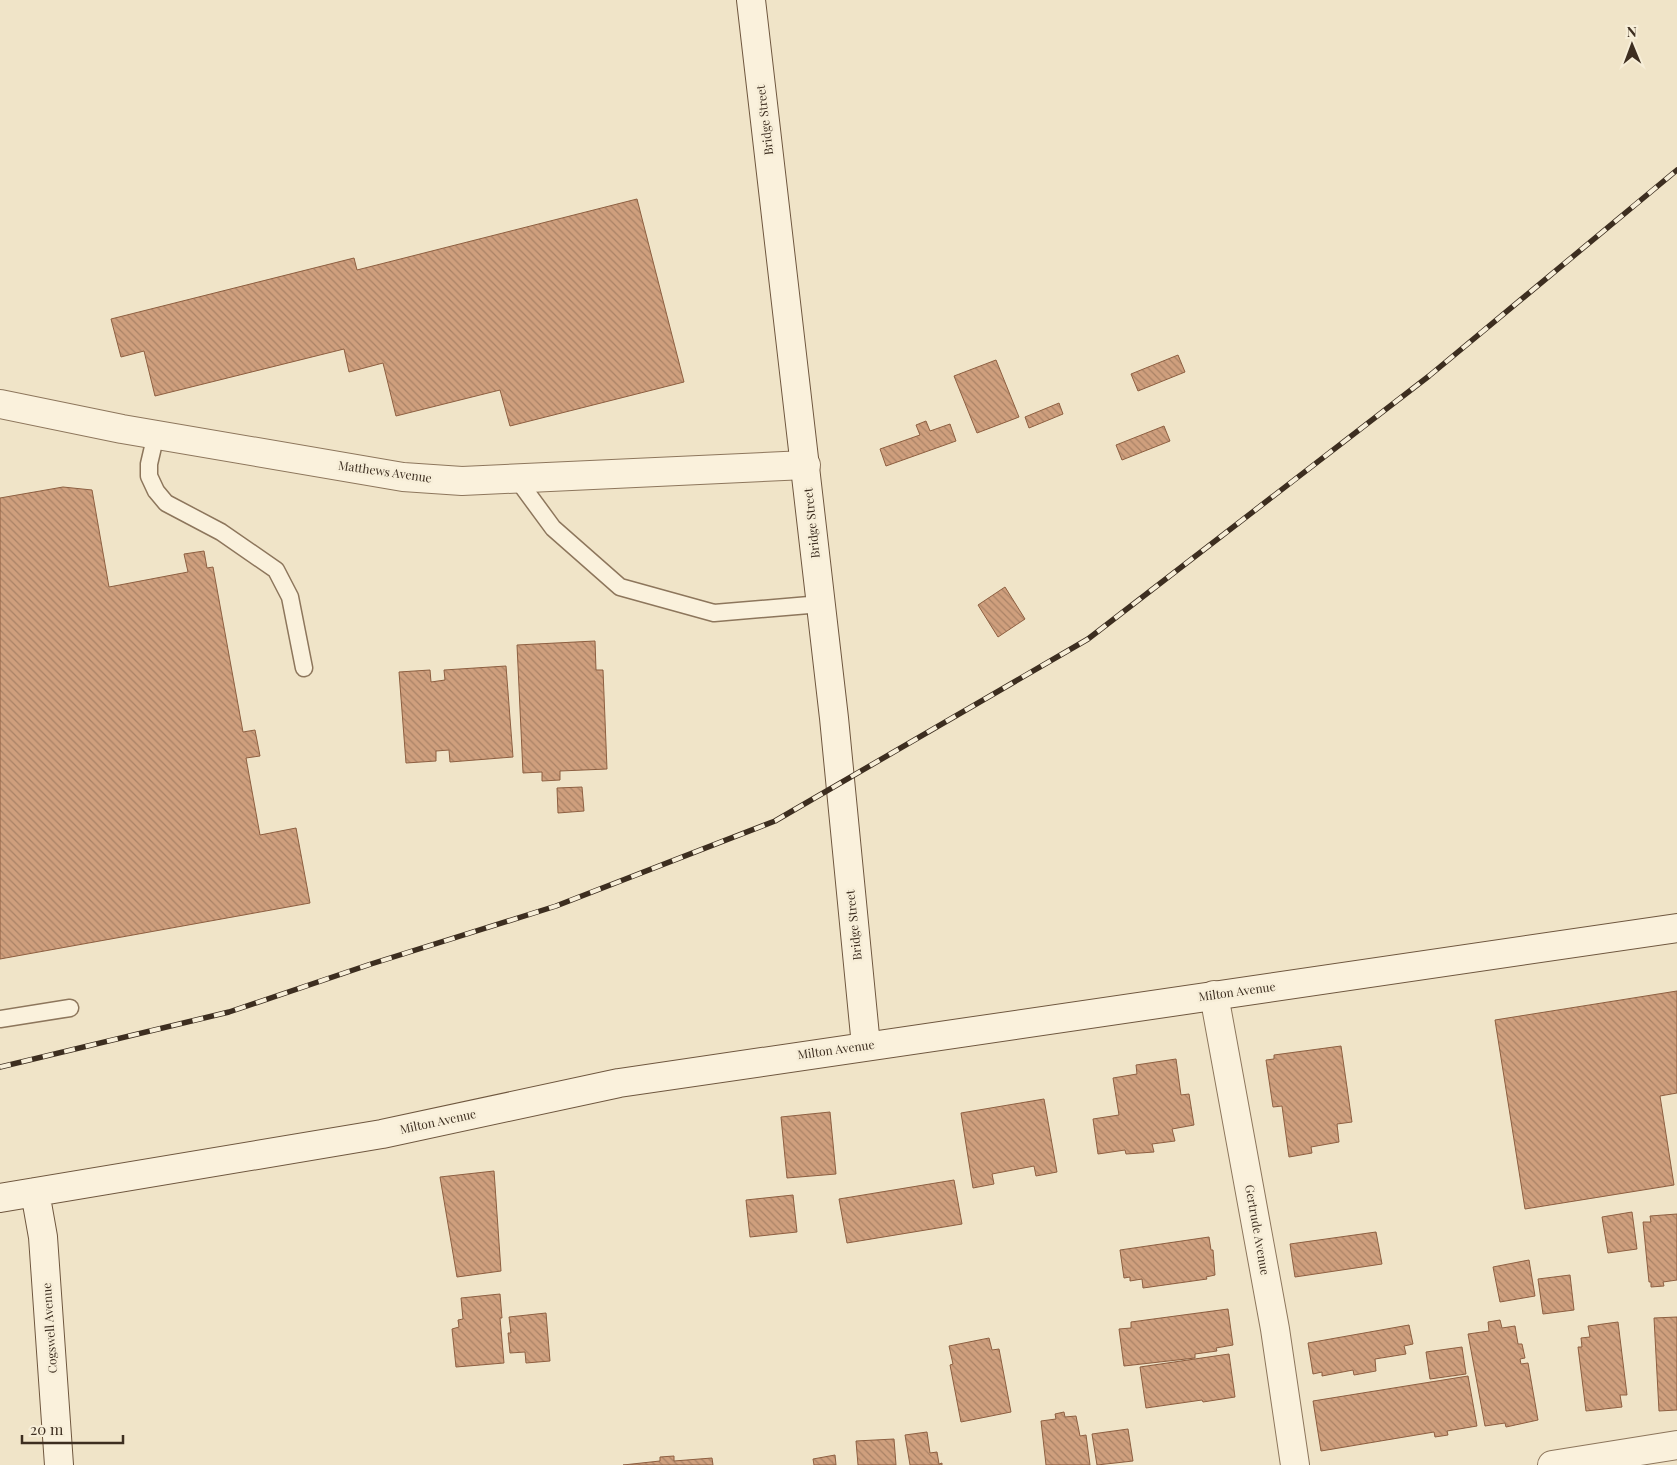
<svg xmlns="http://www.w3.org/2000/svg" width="1677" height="1465" viewBox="0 0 1677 1465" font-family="'Playfair Display',serif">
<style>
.building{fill:url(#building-back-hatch);stroke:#8d5f41}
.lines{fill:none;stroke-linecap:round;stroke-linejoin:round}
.lane-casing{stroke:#8d765c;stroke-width:19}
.street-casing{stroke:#8d765c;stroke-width:30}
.secondary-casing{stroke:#6f573f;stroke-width:30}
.lane{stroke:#faf1dc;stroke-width:16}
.street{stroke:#faf1dc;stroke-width:28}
.secondary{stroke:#faf1dc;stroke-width:28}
.rail-casing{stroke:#3d2e20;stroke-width:5.5}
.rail{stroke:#f7eed8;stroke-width:4;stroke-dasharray:11;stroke-linecap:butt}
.labels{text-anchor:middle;stroke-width:5;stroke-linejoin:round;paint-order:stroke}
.street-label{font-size:12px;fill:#3d2e20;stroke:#f7eed8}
</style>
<defs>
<pattern id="building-back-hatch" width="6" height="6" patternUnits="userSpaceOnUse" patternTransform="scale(1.25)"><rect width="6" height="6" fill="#cf9f7d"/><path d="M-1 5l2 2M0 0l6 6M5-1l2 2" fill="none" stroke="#a98266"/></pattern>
</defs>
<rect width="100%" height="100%" fill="#f0e4c8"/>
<!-- building -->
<path class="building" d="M637 199 684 382 510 426 500 390 396 416 383 363 349 372 344 349 155 396 144 351 121 357 111 319 354 258 357 270Z
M1178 355 1185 372 1138 391 1131 374Z
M996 360 1019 417 977 433 954 376Z
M1059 403 1063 414 1029 428 1025 417Z
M926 421 930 431 950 424 956 441 886 466 880 449 920 435 916 425Z
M1164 426 1170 441 1122 460 1116 445Z
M63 487 92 490 109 587 188 572 184 554 204 551 207 568 213 567 243 732 255 730 260 756 246 758 260 835 296 828 310 903 0 959V498Z
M1005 587 1025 619 998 637 978 605Z
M595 641 596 670H603L607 769 560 771V780L542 781V772L523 773 517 645Z
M506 666 513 757 450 762 449 750 436 751V761L406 763 399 672 430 670 431 682 445 680 444 670Z
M582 787 584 811 558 813 557 788Z
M1677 991V1093L1660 1096 1674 1185 1525 1209 1495 1020Z
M1341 1046 1352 1122 1337 1124 1339 1142 1311 1147 1312 1153 1289 1157 1282 1106 1273 1107 1266 1060 1274 1059V1055Z
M1176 1059 1181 1095 1189 1094 1194 1125 1172 1129 1175 1141 1152 1144 1154 1152 1126 1154 1125 1150 1098 1154 1093 1119 1119 1115 1113 1078 1137 1074 1136 1065Z
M1044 1099 1057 1172 1036 1176 1034 1166 992 1174 994 1184 973 1188 961 1113Z
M830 1112 836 1174 787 1178 781 1117Z
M494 1171 501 1271 457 1277 440 1177Z
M954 1180 962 1224 847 1243 839 1199Z
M793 1195 797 1232 750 1237 746 1200Z
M1632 1212 1637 1249 1608 1253 1602 1217Z
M1677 1214V1280L1663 1282 1664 1286 1651 1287V1282H1649L1643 1222H1651L1650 1216Z
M1376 1232 1382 1264 1295 1277 1290 1244Z
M1209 1237 1211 1250H1213L1215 1275 1206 1277 1207 1279 1143 1288 1142 1279 1130 1281V1277L1124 1278 1120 1250Z
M1529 1260 1535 1296 1500 1302 1493 1267Z
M1570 1275 1574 1310 1543 1314 1538 1279Z
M500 1294 502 1318H500L504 1363 456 1367 452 1329 459 1327 458 1320 463 1319 461 1298Z
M1228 1309 1233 1345 1216 1348 1217 1351 1195 1354V1358L1124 1366 1119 1329 1131 1328V1322Z
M546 1313 550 1361 526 1363 525 1352 510 1353 508 1333H511L509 1317Z
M1677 1317V1410L1659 1411 1654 1318Z
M1500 1320 1502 1328 1515 1326 1518 1344H1522L1525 1358 1520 1359 1521 1364 1528 1363 1538 1420 1506 1427 1505 1423 1485 1426 1468 1334 1489 1331 1488 1322Z
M1618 1322 1627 1395H1620L1622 1407 1586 1411 1578 1347H1582L1581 1338 1590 1337 1588 1326Z
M1409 1325 1413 1344 1404 1346 1406 1354 1375 1359 1376 1371 1354 1375 1353 1370 1322 1376V1372L1313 1374 1308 1343Z
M989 1338 992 1350 999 1349 1011 1412 961 1422 950 1365 953 1364 949 1346Z
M1462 1347 1466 1374 1430 1379 1426 1352Z
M1229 1354 1235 1397 1203 1402 1202 1400 1146 1408 1140 1367Z
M1468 1376 1477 1426 1447 1431 1448 1435 1435 1437 1434 1432 1321 1451 1313 1401Z
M1064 1412 1065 1417 1076 1416 1080 1436 1086 1435 1090 1465H1046L1041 1421 1056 1419 1055 1414Z
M1128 1429 1133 1461 1097 1465 1092 1434Z
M927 1432 930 1453 937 1452 939 1464 942 1463V1465H910L905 1435Z
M894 1439 896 1465H858L856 1441Z
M835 1455 836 1465H814L813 1459Z
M674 1456V1461L712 1458 713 1465H623L660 1461V1457Z"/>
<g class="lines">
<!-- lane casing -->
<g class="lane-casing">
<path id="lane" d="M156 434 149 464V476L156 491 166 503 221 532 276 570 290 597 304 668
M517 479 553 528 620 587 714 613 821 604
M0 1019 70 1008"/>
</g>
<!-- street casing -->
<g class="street-casing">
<path id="street" d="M0 404 122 429 403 477 462 481 806 465
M1214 995 1275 1329 1295 1465
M1552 1465 1677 1445"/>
</g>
<!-- secondary casing -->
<g class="secondary-casing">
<path id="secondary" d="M751 0 834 718 866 1046
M35 1192 43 1237 59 1465
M0 1198 382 1134 619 1083 1677 928"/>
</g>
<!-- lane -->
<use href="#lane" class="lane"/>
<!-- street -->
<use href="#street" class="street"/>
<!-- secondary -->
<use href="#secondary" class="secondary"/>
<!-- rail casing -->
<g class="rail-casing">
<path id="rail" d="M0 1067 229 1012 371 964 556 906 775 821 1088 639 1429 376 1677 170"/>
</g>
<!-- rail -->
<use href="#rail" class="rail"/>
</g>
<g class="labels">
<!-- street labels -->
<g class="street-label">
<text transform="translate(765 120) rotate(-97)" y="4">Bridge Street</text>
<text transform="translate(385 472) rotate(8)" y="4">Matthews Avenue</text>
<text transform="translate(812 523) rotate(-96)" y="4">Bridge Street</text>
<text transform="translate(854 925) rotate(-96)" y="4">Bridge Street</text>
<text transform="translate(1237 992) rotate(-8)" y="4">Milton Avenue</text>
<text transform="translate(836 1050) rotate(-8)" y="4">Milton Avenue</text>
<text transform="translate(438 1122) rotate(-12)" y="4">Milton Avenue</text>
<text transform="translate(1257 1230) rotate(80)" y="4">Gertrude Avenue</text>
<text transform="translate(50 1328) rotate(-94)" y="4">Cogswell Avenue</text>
</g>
</g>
<!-- north arrow -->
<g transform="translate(1632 45) rotate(359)" stroke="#f7eed8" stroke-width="4" paint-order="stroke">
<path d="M0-4L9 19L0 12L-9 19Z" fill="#3d2e20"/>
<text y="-8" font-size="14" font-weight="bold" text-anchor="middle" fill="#3d2e20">N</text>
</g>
<!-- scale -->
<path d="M22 1435v8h101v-8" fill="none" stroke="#3d2e20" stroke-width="2.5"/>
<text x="30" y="1435" font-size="15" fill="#3d2e20" stroke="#f7eed8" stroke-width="4" paint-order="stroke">20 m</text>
</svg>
